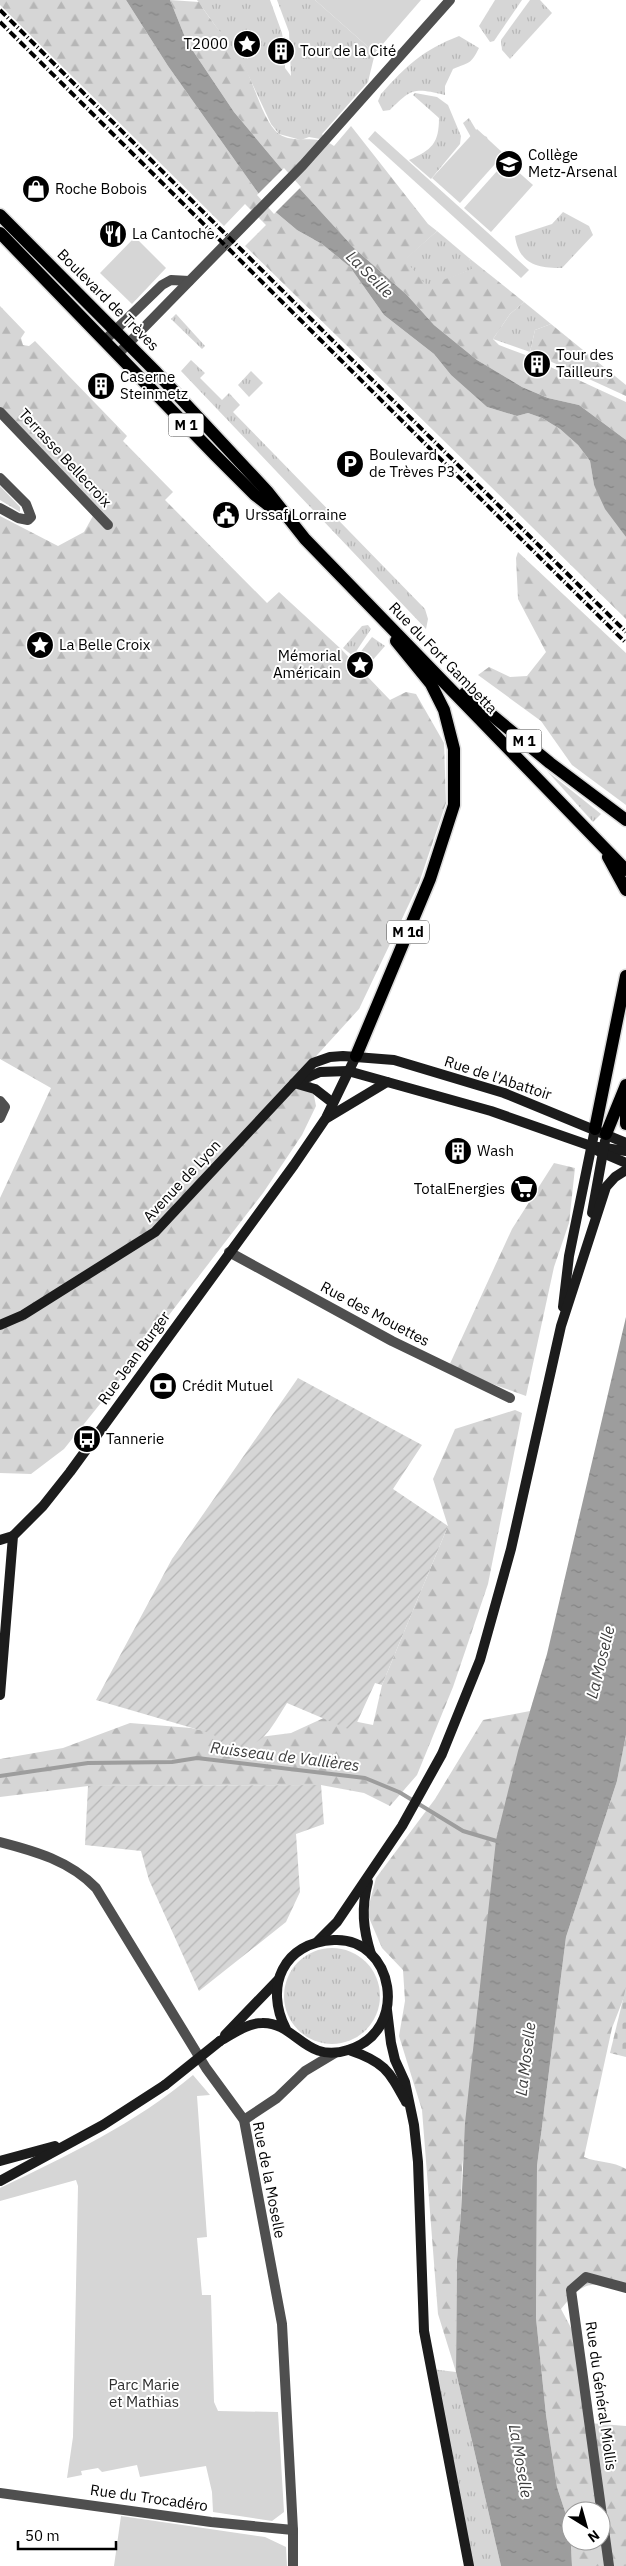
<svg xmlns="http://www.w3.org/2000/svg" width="626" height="2566" viewBox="0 0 626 2566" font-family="'IBM Plex Sans',sans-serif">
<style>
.grass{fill:url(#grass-tufts)}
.forest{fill:url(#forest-firs);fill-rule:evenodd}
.cemetery{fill:url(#cemetery-stones)}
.park{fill:#d6d6d6}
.garden{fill:url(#garden-furrows)}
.water{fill:url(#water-ripples)}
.pier{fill:#fff}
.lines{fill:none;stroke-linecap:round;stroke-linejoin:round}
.stream{stroke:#9d9d9d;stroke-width:4}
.primary-casing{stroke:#dbdbdb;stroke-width:15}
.street{stroke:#4f4f4f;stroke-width:10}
.secondary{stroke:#1c1c1c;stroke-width:10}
.primary{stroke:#000;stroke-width:12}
.rail{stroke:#000;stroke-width:4;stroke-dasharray:8 2.5 1 2.5;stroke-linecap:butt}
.secondary-bridge{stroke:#1c1c1c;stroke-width:10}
.labels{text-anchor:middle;stroke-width:4;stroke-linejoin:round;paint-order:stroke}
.shield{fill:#fff;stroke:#4c4c4c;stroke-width:1}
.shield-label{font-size:14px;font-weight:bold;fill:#000}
.poi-label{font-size:15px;fill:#000;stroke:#fff;text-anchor:start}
.street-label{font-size:15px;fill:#000;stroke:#fff}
.park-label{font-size:15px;fill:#2d2d2d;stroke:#fff}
.water-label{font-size:16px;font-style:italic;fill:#3e3e3e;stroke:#fff}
</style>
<defs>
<pattern id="grass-tufts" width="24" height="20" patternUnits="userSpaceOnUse" patternTransform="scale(1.25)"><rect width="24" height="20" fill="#d6d6d6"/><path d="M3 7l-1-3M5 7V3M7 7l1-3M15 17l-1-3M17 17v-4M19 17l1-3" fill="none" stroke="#b6b6b6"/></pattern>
<pattern id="forest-firs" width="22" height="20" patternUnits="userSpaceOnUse" patternTransform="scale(1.25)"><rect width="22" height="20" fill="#d6d6d6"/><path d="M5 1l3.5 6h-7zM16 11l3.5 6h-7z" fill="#b6b6b6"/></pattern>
<pattern id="cemetery-stones" width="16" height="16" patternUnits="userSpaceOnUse" patternTransform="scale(1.25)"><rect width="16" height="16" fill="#d6d6d6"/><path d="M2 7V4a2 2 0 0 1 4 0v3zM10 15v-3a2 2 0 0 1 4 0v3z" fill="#b6b6b6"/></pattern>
<pattern id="garden-furrows" width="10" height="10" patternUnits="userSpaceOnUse" patternTransform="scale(1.25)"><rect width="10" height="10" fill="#d6d6d6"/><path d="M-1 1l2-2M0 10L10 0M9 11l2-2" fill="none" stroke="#b6b6b6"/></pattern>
<pattern id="water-ripples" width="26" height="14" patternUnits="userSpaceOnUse" patternTransform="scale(1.25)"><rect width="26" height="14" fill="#9d9d9d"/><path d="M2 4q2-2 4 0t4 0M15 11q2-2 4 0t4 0" fill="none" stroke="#858585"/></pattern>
</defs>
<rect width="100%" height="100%" fill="#fff"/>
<g class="grass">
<polygon points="197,0 270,0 282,33 284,46 280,48 275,54 281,61 285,61 285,68 291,76 289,32 277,0 315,0 375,53 368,82 322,134 326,140 309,137 301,140 279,134 271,124 244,66"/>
<polygon points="495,0 522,0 494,41 490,42 479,26"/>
<polygon points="530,0 540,0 552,13 510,59 502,50 501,40"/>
<path d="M 459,36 L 479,48 C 471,64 470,62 453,69 L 445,86 L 445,95 C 414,88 412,88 390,110 L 383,111 L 378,101 L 381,94 C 406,66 423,50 459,36 Z"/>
<path d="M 415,93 L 437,97 L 448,105 L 461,136 L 460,144 L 431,179 L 409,160 C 432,150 439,143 439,118 L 413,95 Z"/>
<polygon points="469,118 478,133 487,137 488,141 472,139 463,123"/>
<path d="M 563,212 L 589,226 L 593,235 L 562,268 C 537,268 519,264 515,236 L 552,224 Z"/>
<polygon points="437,231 469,258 473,269 427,287 404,260"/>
<polygon points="524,302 551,324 535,330 530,352 493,339 510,314"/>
<polygon points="176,314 205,346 202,349 171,319"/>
<polygon points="191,360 205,373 200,378 222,400 229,393 240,405 233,412 425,609 428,619 426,629 181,371"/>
<polygon points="251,371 263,383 249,397 238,385"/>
<polygon points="0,486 20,507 20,512 0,500"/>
<polygon points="368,625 371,629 353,656 343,648 362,626"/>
<polygon points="372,637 385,646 371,662 359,654"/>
<polygon points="547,771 601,814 593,822"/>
<circle cx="332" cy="1996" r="48"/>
<polygon points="431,2369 456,2372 501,2566 469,2566"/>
</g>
<g class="forest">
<polygon points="0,0 126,0 168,66 266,204 297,230 322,244 350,267 384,315 434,354 451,375 487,407 517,416 528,413 542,418 560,429 578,445 590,461 594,485 626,537 626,619 245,246 266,225 245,204 224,226 0,5"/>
<path d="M 170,0 L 199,2 C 212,24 231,43 244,65 C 254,83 263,122 279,134 C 296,145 316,133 334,146 L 351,126 L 428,224 L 437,231 L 405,260 L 427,286 L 472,269 L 469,258 L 524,302 L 510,314 L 493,339 L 499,345 L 531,357 L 530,366 L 534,370 L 540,371 L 546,365 L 626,402 L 626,440 L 579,405 L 548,398 L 522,387 L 477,360 L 434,325 L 407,295 L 354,248 L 280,167 L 234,112 L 187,42 Z"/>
<polygon points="0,306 25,332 21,338 23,345 29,346 35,341 127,436 123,441 173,492 165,500 267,603 279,592 341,649 390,700 406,692 416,694 444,743 446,803 419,883 359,1009 308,1065 316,1106 302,1135 263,1193 112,1389 64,1449 31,1474 0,1473 0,1198 51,1088 0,1059 0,516 58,546 84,532 93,516 0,418"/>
<polygon points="551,324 626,385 626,396 530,352 535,330"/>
<polygon points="518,552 626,653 626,805 572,765 541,721 478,675 489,667 510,677 527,676 546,652 518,599 516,558"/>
<polygon points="554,1163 575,1168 569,1223 554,1267 526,1396 448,1368 512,1229"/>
<polygon points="515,1410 522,1413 488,1584 453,1687 417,1775 390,1806 364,1793 321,1785 88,1786 0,1797 0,1759 63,1748 130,1723 191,1728 243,1739 291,1733 328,1716 373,1725 382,1685 448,1526 433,1479 455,1429"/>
<polygon points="530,1711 506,1803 462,2168 461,2213 457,2260 456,2372 438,2314 422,2110 399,2036 405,2001 403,1970 382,1948 367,1913 376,1878 435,1799 483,1720"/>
<path d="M 626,1735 L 626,1992 L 612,2028 L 584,2157 C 598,2163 613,2161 626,2169 L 626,2291 C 590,2282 585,2279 561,2309 L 578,2341 L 589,2423 L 626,2426 L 626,2566 L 572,2566 L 570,2527 L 557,2487 L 546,2415 L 536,2318 L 537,2166 L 566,1937 L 617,1781 ZM 571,2511 L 601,2511 L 601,2541 L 571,2541 Z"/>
</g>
<polygon class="cemetery" points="626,1987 626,2057 610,2053"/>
<g class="park">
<polygon points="315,0 421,0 375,53"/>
<polygon points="477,129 504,154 460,203 432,178"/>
<polygon points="375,131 529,270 521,278 368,139"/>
<polygon points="506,161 533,185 491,232 464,208"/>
<polygon points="135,237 166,268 132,304 100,273"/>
<path d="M 193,2075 L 210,2095 L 197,2096 L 207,2237 L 197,2238 L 202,2295 L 211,2295 L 214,2402 L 218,2411 L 278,2412 L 284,2512 L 272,2521 L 213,2512 L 212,2492 L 206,2466 L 140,2477 L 137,2465 L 102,2472 L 98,2468 L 81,2471 L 82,2475 L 67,2478 L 73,2437 L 78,2186 L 76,2180 L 0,2201 L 0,2188 C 67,2156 136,2123 193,2075 Z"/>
<polygon points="121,2516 265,2537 286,2547 287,2566 114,2566"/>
</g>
<g class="garden">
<path d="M 298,1378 L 422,1445 L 393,1489 L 448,1526 L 382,1685 L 375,1683 L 353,1731 L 287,1703 C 273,1724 264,1748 236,1747 C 226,1747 220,1742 213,1734 L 96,1700 L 172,1559 Z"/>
<polygon points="321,1785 324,1824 296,1834 300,1892 286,1922 199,1991 149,1880 141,1851 85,1845 88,1786"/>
</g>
<g class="water">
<polygon points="126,0 170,0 187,42 234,112 280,167 354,248 407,295 434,325 477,360 522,387 548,398 579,405 626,440 626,537 605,509 594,485 590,461 578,445 560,429 542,418 528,413 517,416 487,407 451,375 434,354 384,315 350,267 322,244 297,230 266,204 168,66"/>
<polygon points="626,1317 626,1735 617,1781 566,1937 537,2166 536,2318 546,2415 557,2487 570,2527 572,2566 501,2566 456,2372 457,2260 461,2213 465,2123 496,1840 518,1751 547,1654"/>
</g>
<polygon class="pier" points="284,168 301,187 274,214 257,195"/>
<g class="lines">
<polyline class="stream" points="0,1776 88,1763 172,1762 197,1758 365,1778 399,1792 463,1831 500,1842"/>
<g class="primary-casing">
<g id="primary">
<polyline points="0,215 156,372 267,491 305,539 626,870"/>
<polyline points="0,233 215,455 255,495 277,512"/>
<polyline points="465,693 550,763 626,820"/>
<polyline points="608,857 626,890"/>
<polyline points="356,1056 430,879 454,805 454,749 444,710 431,684 396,641"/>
<polyline points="626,1106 626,1124"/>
<polyline points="595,1129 626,976"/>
<polyline points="606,1134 626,1085"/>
</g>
</g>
<g class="street">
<polyline points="105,340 162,285 171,280 189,281"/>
<polyline points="118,354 303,165 450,0"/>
<polyline points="0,412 108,525"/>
<polyline points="0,478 26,504 31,517 28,520 18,518 0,508"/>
<polyline points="0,1101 5,1107 0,1118"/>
<polyline points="229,1252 392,1341 510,1398"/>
<path d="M 0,1842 C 35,1851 70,1861 96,1888 L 206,2068 L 244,2120 L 282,2324 L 293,2530 L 293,2566"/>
<polyline points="244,2120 277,2098 305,2071 335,2053"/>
<polyline points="0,2493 211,2522 293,2530"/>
<polyline points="609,2566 571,2290 586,2277 626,2288"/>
</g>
<g class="secondary">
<polyline points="299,1081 320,1072 348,1071 491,1111 591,1146 626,1151"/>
<polyline points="294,1083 315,1089 333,1103"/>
<polyline points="327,1118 387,1082"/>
<polyline points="598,1151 626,1163"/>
<polyline points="592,1213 605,1141"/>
<polyline points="563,1307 569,1256 595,1129"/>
<polyline points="0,1325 23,1315 155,1232 313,1063 330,1057 343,1056 394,1060 504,1093 626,1143"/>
<polyline points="0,1540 13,1536"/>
<polyline points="0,1695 13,1536 43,1506 70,1472 294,1165 326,1118 356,1056"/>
<path d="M 368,1882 C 361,1908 363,1929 371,1954"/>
<polyline points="318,1941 337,1922 402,1826 442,1754 480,1660 511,1549 561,1326 606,1187 615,1177 626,1170"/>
<polyline points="387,2010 391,2043 395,2060 405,2082 414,2125 418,2162 424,2331 469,2566"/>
<polyline points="225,2035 278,1980"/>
<path d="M 220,2041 C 233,2034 247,2023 262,2023 C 296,2022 305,2064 348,2050 C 411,2031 394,1937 334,1940 C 283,1942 264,1987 286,2029"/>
<path d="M 349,2050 C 385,2062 389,2071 406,2102"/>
<polyline points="0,2161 55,2146"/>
<polyline points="0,2181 103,2125 165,2085"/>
</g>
<use href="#primary" class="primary"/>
<g class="rail">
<polyline points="0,10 626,632"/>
<polyline points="0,22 626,643"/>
</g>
<polyline class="secondary-bridge" points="165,2085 220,2041"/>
</g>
<defs>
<g id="sight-disc" transform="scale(1.4375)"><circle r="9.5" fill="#000" stroke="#fff"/><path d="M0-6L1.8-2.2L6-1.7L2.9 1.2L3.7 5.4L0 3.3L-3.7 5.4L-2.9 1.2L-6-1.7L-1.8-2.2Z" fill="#fff"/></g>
<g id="building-disc" transform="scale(1.4375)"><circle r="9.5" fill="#000" stroke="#fff"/><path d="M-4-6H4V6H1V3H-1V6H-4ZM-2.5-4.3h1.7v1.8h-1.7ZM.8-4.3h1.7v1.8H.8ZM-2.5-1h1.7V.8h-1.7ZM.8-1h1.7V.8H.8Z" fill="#fff"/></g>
<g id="school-disc" transform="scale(1.4375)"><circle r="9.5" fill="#000" stroke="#fff"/><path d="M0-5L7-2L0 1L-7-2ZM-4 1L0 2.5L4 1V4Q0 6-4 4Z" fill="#fff"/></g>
<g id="shop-disc" transform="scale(1.4375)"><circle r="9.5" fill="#000" stroke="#fff"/><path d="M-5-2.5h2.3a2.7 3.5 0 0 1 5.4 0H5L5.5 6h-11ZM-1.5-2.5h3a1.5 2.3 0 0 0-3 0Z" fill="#fff"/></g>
<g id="restaurant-disc" transform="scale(1.4375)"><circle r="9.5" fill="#000" stroke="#fff"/><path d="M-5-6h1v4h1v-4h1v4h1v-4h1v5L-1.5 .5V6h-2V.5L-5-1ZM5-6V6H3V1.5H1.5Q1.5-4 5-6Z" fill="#fff"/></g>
<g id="parking-disc" transform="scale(1.4375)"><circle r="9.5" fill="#000" stroke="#fff"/><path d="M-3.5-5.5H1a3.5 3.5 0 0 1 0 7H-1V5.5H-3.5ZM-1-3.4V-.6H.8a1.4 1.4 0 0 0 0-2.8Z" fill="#fff"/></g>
<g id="civic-disc" transform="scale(1.4375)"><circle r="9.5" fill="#000" stroke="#fff"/><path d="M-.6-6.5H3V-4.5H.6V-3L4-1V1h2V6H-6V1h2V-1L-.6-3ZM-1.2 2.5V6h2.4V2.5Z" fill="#fff"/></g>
<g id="supermarket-disc" transform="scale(1.4375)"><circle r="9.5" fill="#000" stroke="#fff"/><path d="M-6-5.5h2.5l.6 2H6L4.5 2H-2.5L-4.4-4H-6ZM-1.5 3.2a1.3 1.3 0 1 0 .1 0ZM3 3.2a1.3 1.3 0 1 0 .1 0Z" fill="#fff"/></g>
<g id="bank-disc" transform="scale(1.4375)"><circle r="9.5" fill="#000" stroke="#fff"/><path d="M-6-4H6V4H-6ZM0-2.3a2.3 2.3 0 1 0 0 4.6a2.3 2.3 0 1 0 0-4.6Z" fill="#fff"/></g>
<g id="bus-disc" transform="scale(1.4375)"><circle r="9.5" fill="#000" stroke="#fff"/><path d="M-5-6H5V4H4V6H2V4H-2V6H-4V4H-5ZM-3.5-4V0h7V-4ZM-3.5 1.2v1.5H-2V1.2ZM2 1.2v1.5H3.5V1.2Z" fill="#fff"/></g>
</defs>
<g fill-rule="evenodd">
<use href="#sight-disc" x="247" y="44"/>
<use href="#building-disc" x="281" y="51"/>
<use href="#school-disc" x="509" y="164"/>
<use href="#shop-disc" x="36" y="189"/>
<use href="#restaurant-disc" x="113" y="234"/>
<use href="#building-disc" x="537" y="364"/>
<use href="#building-disc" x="101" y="386"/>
<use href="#parking-disc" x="350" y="464"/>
<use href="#civic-disc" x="226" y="515"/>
<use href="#sight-disc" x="40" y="645"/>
<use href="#sight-disc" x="360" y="665"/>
<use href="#building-disc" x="458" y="1151"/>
<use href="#supermarket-disc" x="524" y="1189"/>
<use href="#bank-disc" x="163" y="1386"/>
<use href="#bus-disc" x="87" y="1439"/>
</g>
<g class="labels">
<g class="shield">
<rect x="168.5" y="413.5" width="35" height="23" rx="4"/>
<rect x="506.5" y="729.5" width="35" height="23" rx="4"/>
<rect x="387" y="920.5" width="42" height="23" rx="4"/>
</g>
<g class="shield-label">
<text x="186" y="430">M 1</text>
<text x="524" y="746">M 1</text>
<text x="408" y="937">M 1d</text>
</g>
<g class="poi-label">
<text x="228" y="49" text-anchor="end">T2000</text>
<text x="300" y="56">Tour de la Cité</text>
<text x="528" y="160">Collège<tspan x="528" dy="17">Metz-Arsenal</tspan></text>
<text x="55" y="194">Roche Bobois</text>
<text x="132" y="239">La Cantoche</text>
<text x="556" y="360">Tour des<tspan x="556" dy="17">Tailleurs</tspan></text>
<text x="120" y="382">Caserne<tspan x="120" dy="17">Steinmetz</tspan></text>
<text x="369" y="460">Boulevard<tspan x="369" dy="17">de Trèves P3</tspan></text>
<text x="245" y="520">Urssaf Lorraine</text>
<text x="59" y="650">La Belle Croix</text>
<text x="341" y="661" text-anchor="end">Mémorial<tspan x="341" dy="17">Américain</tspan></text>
<text x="477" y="1156">Wash</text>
<text x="505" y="1194" text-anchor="end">TotalEnergies</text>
<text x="182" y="1391">Crédit Mutuel</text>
<text x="106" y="1444">Tannerie</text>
</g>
<g class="street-label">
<text transform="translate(108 300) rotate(45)" y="5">Boulevard de Trèves</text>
<text transform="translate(65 458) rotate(47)" y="5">Terrasse Bellecroix</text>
<text transform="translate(443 658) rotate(46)" y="5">Rue du Fort Gambetta</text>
<text transform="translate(498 1078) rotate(18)" y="5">Rue de l'Abattoir</text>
<text transform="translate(182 1181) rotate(-47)" y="5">Avenue de Lyon</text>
<text transform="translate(375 1314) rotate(28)" y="5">Rue des Mouettes</text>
<text transform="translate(134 1358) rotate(-54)" y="5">Rue Jean Burger</text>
<text transform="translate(269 2180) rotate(79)" y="5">Rue de la Moselle</text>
<text transform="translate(601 2396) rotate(82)" y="5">Rue du Général Miollis</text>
<text transform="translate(149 2498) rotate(8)" y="5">Rue du Trocadéro</text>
</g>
<g class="park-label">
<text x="144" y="2390">Parc Marie<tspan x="144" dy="17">et Mathias</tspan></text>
</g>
<g class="water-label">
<text transform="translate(370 274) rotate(45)" y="6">La Seille</text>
<text transform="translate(600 1662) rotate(-76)" y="6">La Moselle</text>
<text transform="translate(285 1756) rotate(7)" y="6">Ruisseau de Vallières</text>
<text transform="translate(525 2059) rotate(-83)" y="6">La Moselle</text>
<text transform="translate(521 2461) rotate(80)" y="6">La Moselle</text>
</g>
</g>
<g transform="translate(586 2526) rotate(143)"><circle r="24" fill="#ffffff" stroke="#999999"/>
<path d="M0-4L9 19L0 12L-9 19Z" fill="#000000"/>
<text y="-8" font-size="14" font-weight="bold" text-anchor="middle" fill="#000000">N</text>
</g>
<path d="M18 2541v8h98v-8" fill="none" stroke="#000000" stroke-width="2.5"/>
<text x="25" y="2541" font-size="15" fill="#000000" stroke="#ffffff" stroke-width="4" paint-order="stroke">50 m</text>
</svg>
